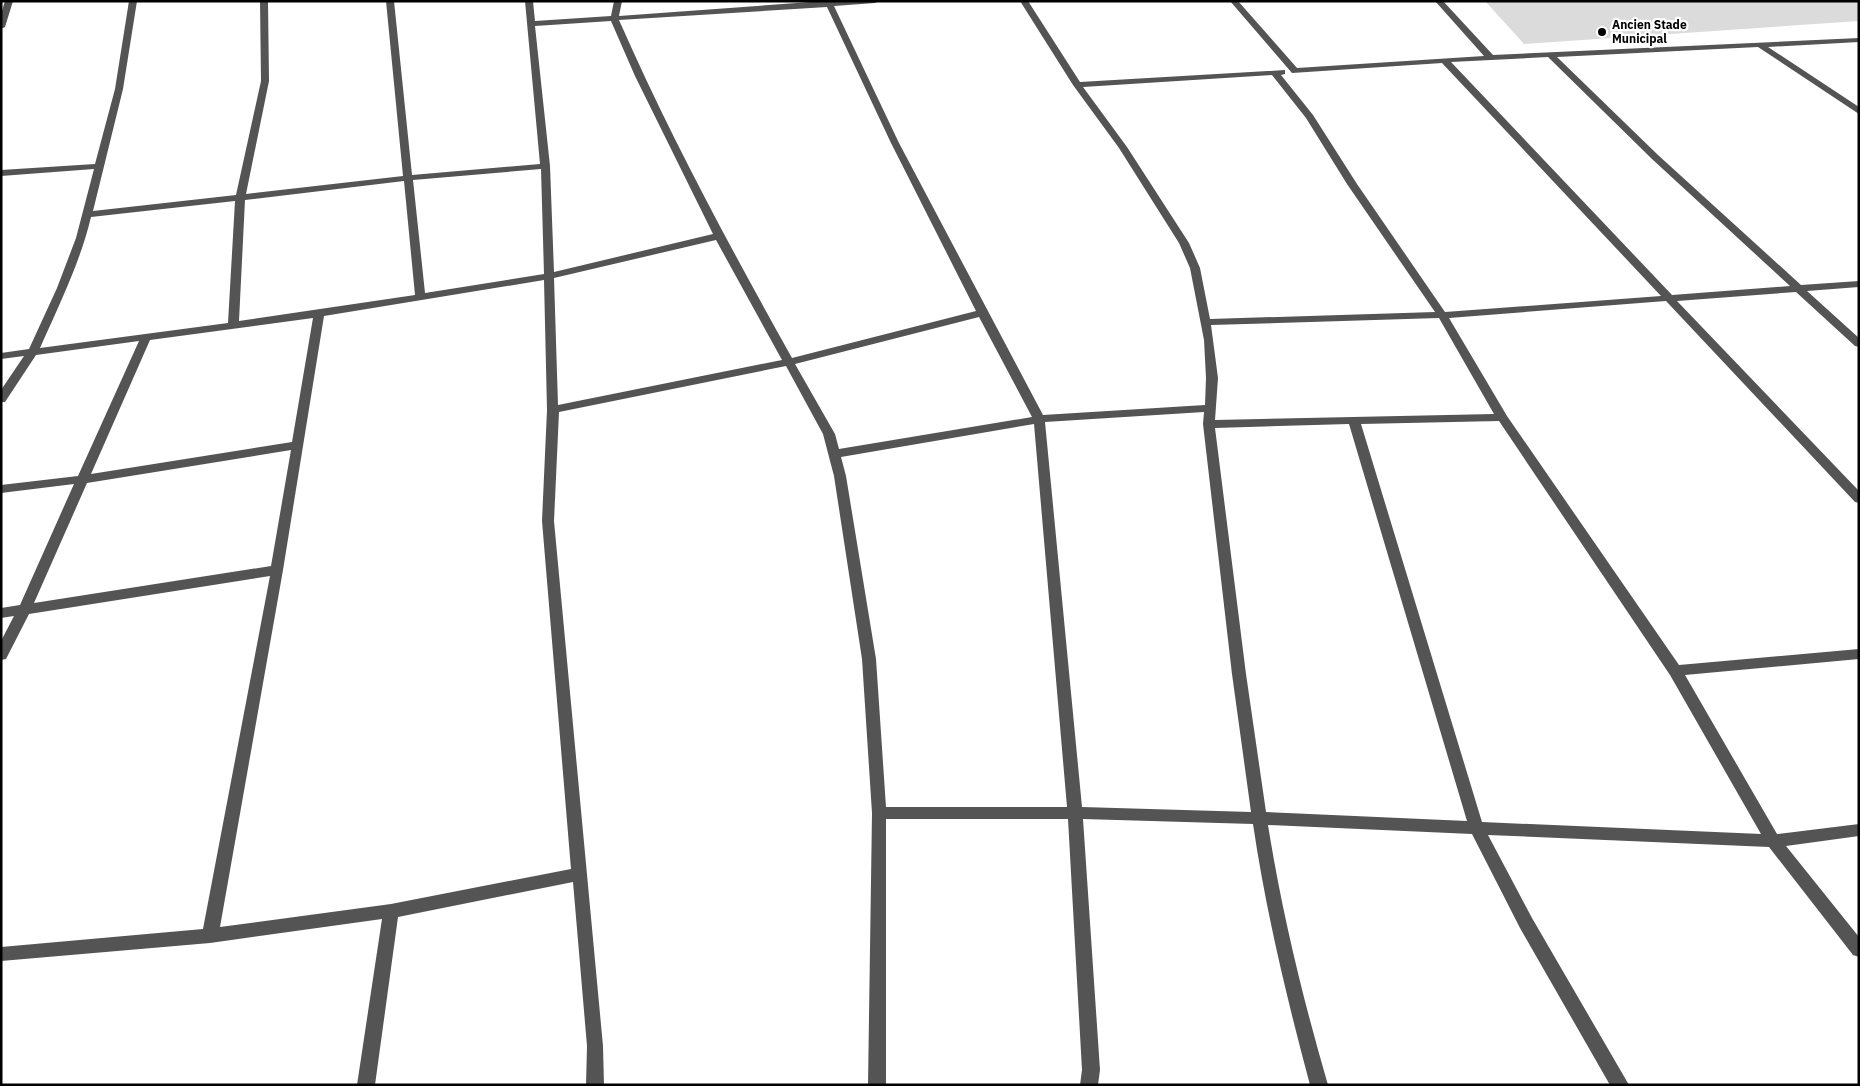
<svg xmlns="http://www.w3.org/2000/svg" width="1860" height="1086" viewBox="0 0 1860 1086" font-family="'IBM Plex Sans',sans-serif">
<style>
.green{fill:#dbdbdb}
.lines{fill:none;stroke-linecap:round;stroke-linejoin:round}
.minor{fill:#545454;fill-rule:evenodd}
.poi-dot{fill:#000;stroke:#fff;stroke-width:2}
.labels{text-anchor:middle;stroke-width:4.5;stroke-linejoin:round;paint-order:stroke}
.far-poi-label{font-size:12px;font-weight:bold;fill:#000;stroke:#fff;text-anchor:start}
</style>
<rect width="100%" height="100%" fill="#fff"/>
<polygon class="green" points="1485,1 1859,1 1859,21 1524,44"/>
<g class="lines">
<g class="minor">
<polygon points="5,1 13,1 5,27 1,29 1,14"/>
<path d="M 129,1 L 137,1 L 123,89 L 93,211 L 236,195 L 261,81 L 260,1 L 268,1 L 269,81 L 246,194 L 403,176 L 386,1 L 394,1 L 412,175 L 540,164 L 525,1 L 533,1 L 535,21 L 611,16 L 614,1 L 622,1 L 619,16 L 824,1 L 879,1 L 875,3 L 834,6 L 899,143 L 1043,415 L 1205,405 L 1206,378 L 1204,340 L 1190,268 L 1179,243 L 1119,148 L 1073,85 L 1020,1 L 1028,1 L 1080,82 L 1285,70 L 1285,74 L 1281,75 L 1313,115 L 1357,184 L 1445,312 L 1661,296 L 1442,63 L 1292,73 L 1230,1 L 1238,1 L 1297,68 L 1484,56 L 1435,1 L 1443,1 L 1493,55 L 1859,38 L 1859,42 L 1768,47 L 1859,107 L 1859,114 L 1758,47 L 1557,57 L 1658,155 L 1801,285 L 1859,281 L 1859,287 L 1807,291 L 1859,338 L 1859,347 L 1855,346 L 1796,292 L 1677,301 L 1859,491 L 1859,503 L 1855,502 L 1666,301 L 1449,318 L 1507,416 L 1679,665 L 1859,649 L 1859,659 L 1685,675 L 1777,834 L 1859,824 L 1859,836 L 1786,846 L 1859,937 L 1859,957 L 1853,955 L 1769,847 L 1488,835 L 1532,918 L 1629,1085 L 1610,1085 L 1520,928 L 1472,834 L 1268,825 C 1282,913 1303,999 1328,1085 L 1310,1085 C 1287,999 1266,912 1253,824 L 1083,819 L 1100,1070 L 1098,1085 L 1080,1085 L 1082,1070 L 1068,819 L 886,819 L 886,1085 L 868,1085 L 872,813 L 862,659 L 834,476 L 823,434 L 786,366 L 559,412 L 554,521 L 603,1046 L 604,1085 L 586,1085 L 587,1046 L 573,882 L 398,917 L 375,1085 L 357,1085 L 382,919 L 210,943 L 1,961 L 1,947 L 203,929 L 270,576 L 29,614 L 6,659 L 1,660 L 1,641 L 14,616 L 1,618 L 1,608 L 20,605 L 74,484 L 1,493 L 1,485 L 78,476 L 139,341 L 36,355 L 5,402 L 1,402 L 1,390 L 24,356 L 1,359 L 1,353 L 29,349 L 57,288 L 76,238 L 94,169 L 1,176 L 1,170 L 95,164 L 115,89 ZM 827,7 L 891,143 L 976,311 L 792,358 C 730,247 670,136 619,20 ZM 611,21 L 635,76 L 713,234 L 554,272 L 550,166 L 535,26 ZM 1548,57 L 1652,159 L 1790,286 L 1672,295 L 1451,62 ZM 1272,75 L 1306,118 L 1347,184 L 1435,312 L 1210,319 L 1200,268 L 1189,243 L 1127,147 L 1083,87 ZM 541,169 L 544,274 L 425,293 L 413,180 ZM 404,181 L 415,295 L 239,321 L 245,200 ZM 235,201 L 228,323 L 40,348 C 59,305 80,263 91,217 ZM 716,240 L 782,360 L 558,405 L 554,278 ZM 544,280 L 547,410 L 542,521 L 571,869 L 391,904 L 220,927 L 283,570 L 324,316 ZM 979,317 L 1032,417 L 839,449 L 835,434 L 795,364 ZM 313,318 L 292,442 L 91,474 L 150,340 ZM 1439,318 L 1494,414 L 1215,420 L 1218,378 L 1211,325 ZM 1204,412 L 1203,424 L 1232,674 L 1251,812 L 1082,807 L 1045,422 ZM 1499,421 L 1670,675 L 1761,834 L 1482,822 L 1361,424 ZM 1034,424 L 1067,807 L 886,807 L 876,659 L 846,476 L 841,457 ZM 1349,424 L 1467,821 L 1266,812 L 1246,674 L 1215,428 ZM 291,450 L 271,566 L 34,603 L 87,483 Z"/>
</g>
</g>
<circle class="poi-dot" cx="1602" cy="32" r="5"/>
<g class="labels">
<g class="far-poi-label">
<text x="1612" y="29">Ancien Stade<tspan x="1612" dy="14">Municipal</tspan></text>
</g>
</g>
<rect width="1860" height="1086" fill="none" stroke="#000000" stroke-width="5"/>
</svg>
